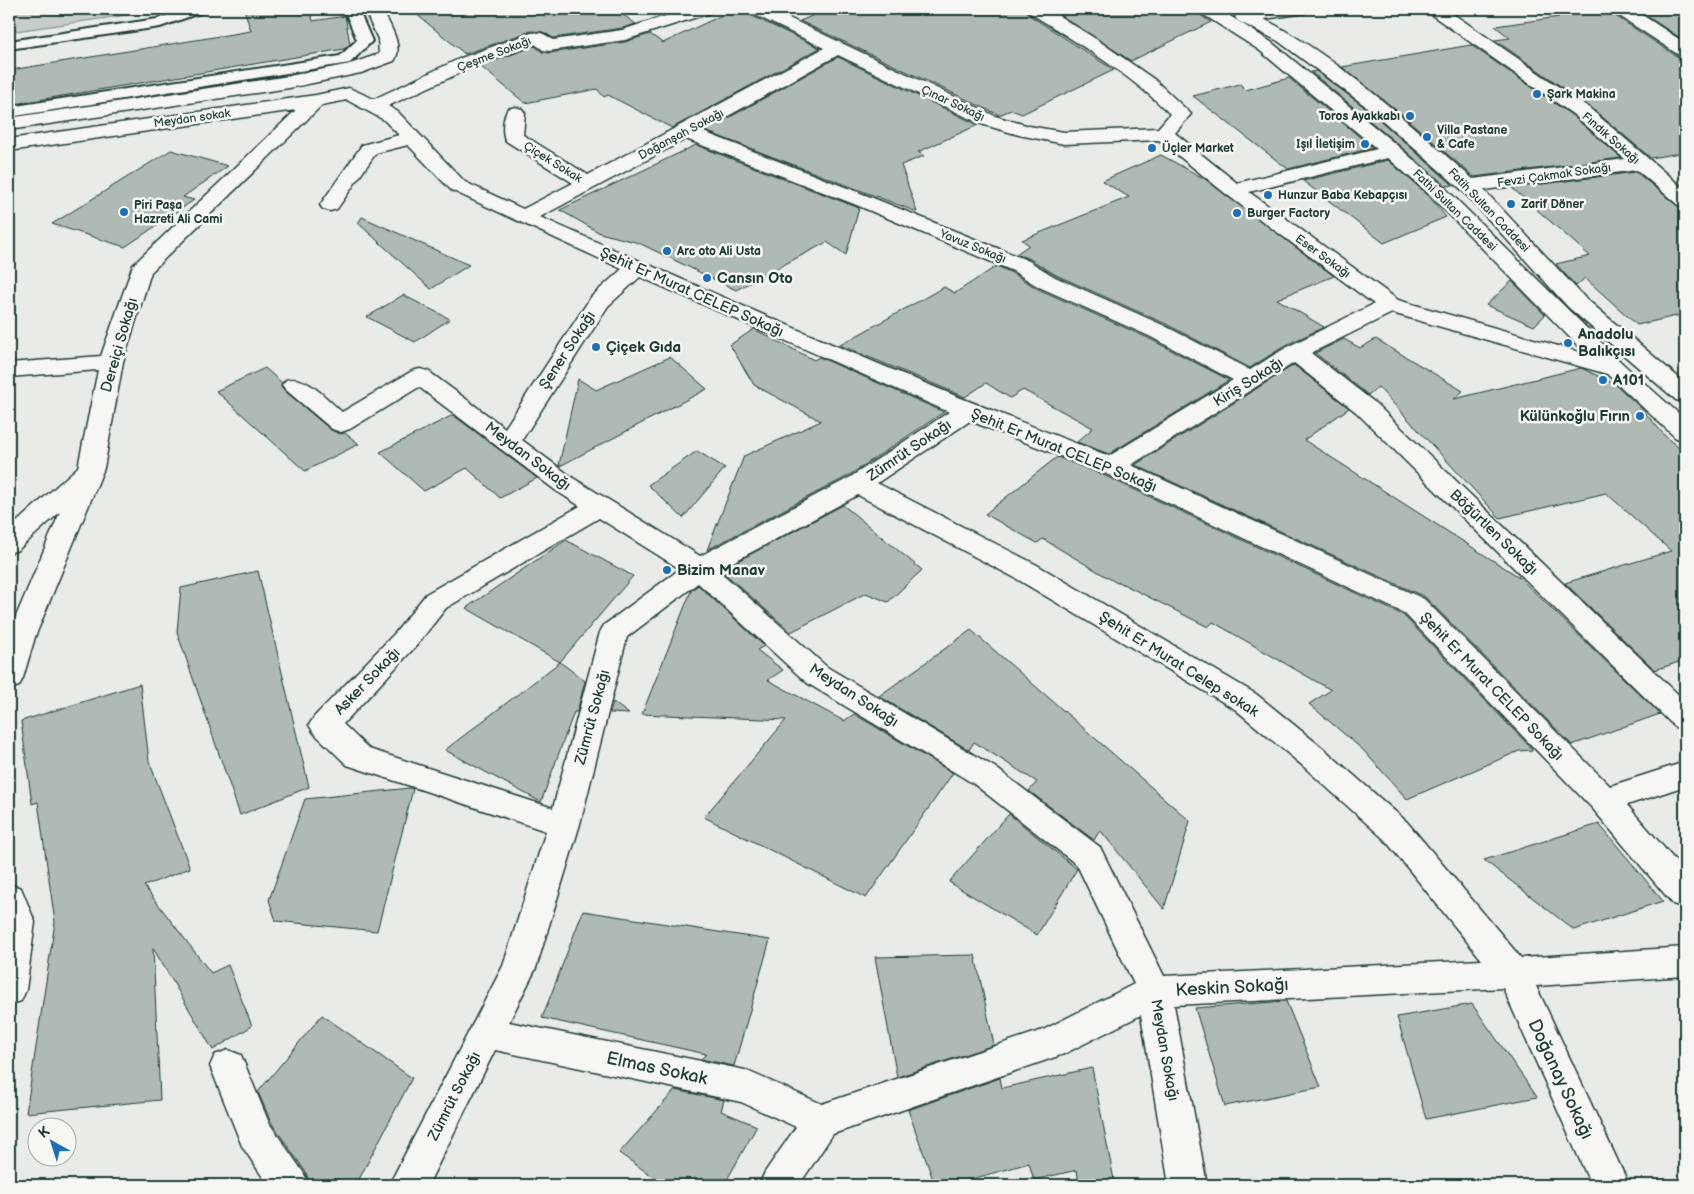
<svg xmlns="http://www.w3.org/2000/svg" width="1694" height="1194" viewBox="0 0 1694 1194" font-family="'Balsamiq Sans',sans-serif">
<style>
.green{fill:#c7cec9;stroke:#73867e}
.building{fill:#b0bab5;stroke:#1f3d34}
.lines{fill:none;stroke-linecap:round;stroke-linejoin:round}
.service-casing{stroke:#1f3d34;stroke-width:4}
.minor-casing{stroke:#1f3d34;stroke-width:3}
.service{fill:#f6f6f2;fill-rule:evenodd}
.minor{fill:#f6f6f2;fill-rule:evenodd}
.poi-dot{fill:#1f6fb2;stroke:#f6f6f2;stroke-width:2}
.labels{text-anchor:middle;stroke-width:5;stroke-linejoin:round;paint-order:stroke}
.far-street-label{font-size:12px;fill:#1f3d34;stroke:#f6f6f2}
.far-poi-label{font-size:12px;font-weight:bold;fill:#1f3d34;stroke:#f6f6f2;text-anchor:start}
.poi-label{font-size:15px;font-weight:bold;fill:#1f3d34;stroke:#f6f6f2;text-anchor:start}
.street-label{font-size:15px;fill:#1f3d34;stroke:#f6f6f2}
.near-street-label{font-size:18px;fill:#1f3d34;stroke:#f6f6f2}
</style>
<rect width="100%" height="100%" fill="#e9ebe7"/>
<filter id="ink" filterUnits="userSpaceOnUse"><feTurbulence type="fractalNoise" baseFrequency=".02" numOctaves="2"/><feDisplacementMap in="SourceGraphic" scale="10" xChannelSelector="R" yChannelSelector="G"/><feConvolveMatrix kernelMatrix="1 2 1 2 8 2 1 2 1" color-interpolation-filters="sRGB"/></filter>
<g filter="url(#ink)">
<polygon class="green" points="9,9 169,9 9,32"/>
<g class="building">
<polygon points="244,9 310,9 313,21 345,16 350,44 344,49 14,104 11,70 251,31"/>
<polygon points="410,9 615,9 636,24 622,28 553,38 543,32 531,31 465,54"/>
<polygon points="735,9 746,9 750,15 820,48 672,128 608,95 604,97 597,89 525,103 480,66 535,46 542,52 549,53 625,42 650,34 663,43"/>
<polygon points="828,9 1025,9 1029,15 1114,70 1022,114 1011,110 999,115 800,21"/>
<polygon points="1051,9 1196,9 1200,15 1211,22 1131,61"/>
<polygon points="1549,9 1610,9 1614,15 1678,57 1685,58 1685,152 1651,158 1589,106 1495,40 1510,38 1495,26 1559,17"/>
<polygon points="1636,9 1685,9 1685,41"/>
<polygon points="1471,45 1573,116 1621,158 1474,177 1400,113 1342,67"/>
<polygon points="838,57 978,125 918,152 924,156 901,165 917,212 705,131"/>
<polygon points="1316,71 1366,108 1453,185 1446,186 1400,146 1311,72"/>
<polygon points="1289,78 1373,148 1288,169 1193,96 1240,84 1246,90"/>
<polygon points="696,145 859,208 846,255 827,242 736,290 639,243 600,233 560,210"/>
<polygon points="171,150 228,166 183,197 194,200 125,247 52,224"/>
<polygon points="1161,155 1205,179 1334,276 1277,299 1324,327 1286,345 1250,368 1166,324 1056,275 1030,259 1016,254 1029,245 1022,240 1129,197 1102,181"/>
<polygon points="1388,160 1429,196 1446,217 1384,243 1303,181"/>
<polygon points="1636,172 1685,212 1685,314 1637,325 1585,278 1576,286 1556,264 1590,256 1512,188"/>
<polygon points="362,217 469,265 431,289 358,223"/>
<polygon points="997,266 1012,273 1038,289 1148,338 1229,380 1109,454 1077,442 1093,428 1023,390 1010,398 986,383 965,397 840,345 944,287 955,293"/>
<polygon points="1512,281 1545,315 1534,326 1486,305"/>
<polygon points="403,295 450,319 415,342 367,317"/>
<polygon points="754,329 814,360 819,357 944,412 848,476 707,550 744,456 821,421 754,385 730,345"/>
<polygon points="1344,339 1360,348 1376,339 1463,391 1454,399 1581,368 1615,384 1639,406 1667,438 1685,453 1685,660 1655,670 1565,583 1671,551 1606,493 1500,518 1378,387 1368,395 1315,353"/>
<polygon points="670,357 707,389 560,466 559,465 578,379 596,390"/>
<polygon points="1294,365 1349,408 1304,440 1519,577 1660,714 1572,745 1425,597 1135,465"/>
<polygon points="265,368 282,383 281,386 285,391 331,430 340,434 345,433 359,444 305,471 216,391"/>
<polygon points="453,415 537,478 500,498 467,468 424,491 380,452"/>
<polygon points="697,451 725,468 683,518 648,485"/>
<polygon points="1057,457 1101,474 1403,615 1533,750 1519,751 1407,799 1363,750 1309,704 1331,690 1213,622 1208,627 1119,582 1117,583 1043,539 1037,543 985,514"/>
<polygon points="843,505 922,570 888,602 866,593 791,632 721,570"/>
<polygon points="566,540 633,576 560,662 466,608"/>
<polygon points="258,571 309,787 240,815 177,632 181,588"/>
<polygon points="698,585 764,646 757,650 783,670 768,680 844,721 854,714 953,773 866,898 704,817 786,720 642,714 691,591"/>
<polygon points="971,630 1190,821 1164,909 1100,830 1094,840 1029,791 1037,782 974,742 969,750 879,696"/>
<polygon points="560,662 585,681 577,712 574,712 541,802 445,750"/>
<polygon points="140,684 149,761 190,868 144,886 211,973 228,965 252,1026 213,1050 153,948 160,1100 26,1113 55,922 38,802 32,804 21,721"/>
<polygon points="613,702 629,714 610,713"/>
<polygon points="410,788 413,789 377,931 276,921 269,900 305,799"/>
<polygon points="1009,814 1077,869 1037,935 949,882"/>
<polygon points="1599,824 1663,901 1574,930 1484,860"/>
<polygon points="583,911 770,940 734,1066 701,1059 706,1054 542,1018"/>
<polygon points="975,955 994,1045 897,1077 875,957"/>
<polygon points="1286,1001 1321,1087 1225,1106 1195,1008"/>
<polygon points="1472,1004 1537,1097 1426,1119 1397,1017"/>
<polygon points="322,1015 412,1078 356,1185 311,1185 305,1171 271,1122 258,1092"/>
<polygon points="1092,1068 1115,1185 1079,1185 1077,1170 1034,1180 1029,1163 951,1185 935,1185 908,1110 1000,1078 1002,1088"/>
<polygon points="675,1090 724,1100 721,1111 757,1126 724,1185 665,1185 619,1153"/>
</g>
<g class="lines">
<g class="service-casing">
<g id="service">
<polygon points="185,9 204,9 202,12 160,27 9,49 9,41 157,19"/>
<polygon points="344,9 358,9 372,41 350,63 9,117 9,107 340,56 357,40"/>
</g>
</g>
<g class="minor-casing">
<g id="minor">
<path d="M 364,9 L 382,9 C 388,23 405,46 394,61 L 361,73 L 289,88 L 9,130 L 9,118 L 289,76 L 350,64 L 379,54 L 378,39 Z"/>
<path d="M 687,9 L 713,9 L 710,13 L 625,40 L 549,51 L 543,50 L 535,44 L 475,66 L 388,106 L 398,112 L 465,182 L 523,209 L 573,183 L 506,141 C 501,134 503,116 508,109 L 515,107 L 522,109 L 525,113 L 523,135 L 588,175 L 824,48 L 751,13 L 748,9 L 770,9 L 995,116 L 1029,126 L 1064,132 L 1158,128 L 1170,114 C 1129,73 1079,44 1030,13 L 1027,9 L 1048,9 L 1099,41 L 1155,80 L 1191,114 L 1175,133 L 1237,183 L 1377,149 L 1259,50 L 1201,13 L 1198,9 L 1219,9 L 1271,42 L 1399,147 L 1444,187 L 1623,364 L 1685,419 L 1685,440 L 1676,438 L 1607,374 L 1392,313 L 1311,353 L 1374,402 L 1685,701 L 1685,730 L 1675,727 L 1356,412 L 1294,363 L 1131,465 L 1424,599 L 1610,786 L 1685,762 L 1685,786 L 1627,805 L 1685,872 L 1685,908 L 1673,904 L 1593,809 L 1404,613 L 1102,472 L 970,421 L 877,483 L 1037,565 L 1256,694 L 1325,750 L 1407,822 L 1521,958 L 1685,947 L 1685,976 L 1536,986 L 1629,1185 L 1591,1185 L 1503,988 L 1174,1005 L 1207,1185 L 1169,1185 L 1141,1015 L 1064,1054 L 833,1134 L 799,1185 L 759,1185 L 765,1172 L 796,1127 L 741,1102 L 495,1050 L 428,1185 L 389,1185 L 503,966 L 546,831 L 347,765 L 314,733 L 309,725 L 314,717 L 396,632 L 426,594 L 580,506 L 555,490 L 419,387 L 350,429 L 341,432 L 332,429 L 286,390 L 282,385 L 286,380 C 307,374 327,400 342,412 L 412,371 L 420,369 L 428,371 L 505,428 L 591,297 L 622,269 L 451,190 L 408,145 L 376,153 L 337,209 L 330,211 L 323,209 L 320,205 L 362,145 L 399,135 L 384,120 L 347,100 L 322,105 L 151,272 L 123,362 L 104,468 L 35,637 L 23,678 L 19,686 L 9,689 L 9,633 L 60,512 L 18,550 L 9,553 L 9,529 L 78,467 L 98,370 L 9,377 L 9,363 L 101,356 L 133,265 L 296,110 L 9,151 L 9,139 L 316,95 L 349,88 L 374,99 L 461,58 L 531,33 C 540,31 545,34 553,40 L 622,30 ZM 838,55 L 981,124 L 1019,135 L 1064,144 L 1159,140 L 1226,194 L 1374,304 L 1287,347 L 1250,370 L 1165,326 L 1055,277 L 1029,261 L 868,196 L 701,131 ZM 686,139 L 854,204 L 1013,271 L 1039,287 L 1149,336 L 1233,380 L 1109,456 C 916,383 728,300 540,217 ZM 1388,158 L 1430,195 L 1586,354 L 1398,300 L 1249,192 ZM 640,277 L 949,412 L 849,478 L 700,556 L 573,478 L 522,440 L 608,306 ZM 858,495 L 1017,579 L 1236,710 L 1303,766 L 1385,840 L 1482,960 L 1164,976 L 1100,847 L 996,768 L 827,667 L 718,570 ZM 599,518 L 680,569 L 604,625 L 600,632 L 553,808 L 369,749 L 343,724 L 416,646 L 446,608 ZM 698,583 L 807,683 L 974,784 L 1077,865 L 1134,984 L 1043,1030 L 822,1104 L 745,1070 L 509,1022 L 536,968 L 580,824 L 627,637 Z"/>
<path d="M 1264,9 L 1308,9 L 1305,13 L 1264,19 C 1341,59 1408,123 1473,179 L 1625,159 L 1574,115 L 1429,13 L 1426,9 L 1446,9 L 1588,107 L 1685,190 L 1685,207 L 1678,205 L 1637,170 L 1484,190 L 1584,297 L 1685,383 L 1685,402 L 1676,400 L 1568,307 L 1462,190 L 1367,107 L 1278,41 L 1238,21 L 1235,17 L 1238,13 Z"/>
<polygon points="1612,9 1633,9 1685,43 1685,56 1679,55 1615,13"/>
<polygon points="9,884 21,888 35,922 26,990 21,1001 9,1005"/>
<polygon points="228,1050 241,1055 269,1123 303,1172 309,1185 268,1185 242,1146 210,1066 215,1055"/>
</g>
</g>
<use href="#service" class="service"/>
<use href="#minor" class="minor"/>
</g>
</g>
<g class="poi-dot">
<circle cx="1537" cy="94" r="5"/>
<circle cx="1410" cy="116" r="5"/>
<circle cx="1427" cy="137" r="5"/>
<circle cx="1365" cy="144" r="5"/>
<circle cx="1152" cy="148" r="5"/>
<circle cx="1268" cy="195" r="5"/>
<circle cx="1511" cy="204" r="5"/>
<circle cx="124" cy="212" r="5"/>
<circle cx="1237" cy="213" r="5"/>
<circle cx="667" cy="251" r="5"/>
<circle cx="707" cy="278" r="5"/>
<circle cx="1568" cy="343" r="5"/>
<circle cx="596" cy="347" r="5"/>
<circle cx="1603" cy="380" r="5"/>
<circle cx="1640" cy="416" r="5"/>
<circle cx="667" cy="570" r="5"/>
</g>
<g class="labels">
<g class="far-street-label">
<text transform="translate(494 54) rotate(-21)" y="4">Çeşme Sokağı</text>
<text transform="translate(953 103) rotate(25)" y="4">Çınar Sokağı</text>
<text transform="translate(192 118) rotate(-8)" y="4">Meydan sokak</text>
<text transform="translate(681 134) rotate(-28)" y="4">Doğanşah Sokağı</text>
<text transform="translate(1611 138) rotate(41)" y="4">Fındık Sokağı</text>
<text transform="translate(553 162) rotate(32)" y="4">Çiçek Sokak</text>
<text transform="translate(1554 175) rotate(-8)" y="4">Fevzi Çakmak Sokağı</text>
<text transform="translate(1455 210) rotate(44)" y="4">Fathi Sultan Caddesi</text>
<text transform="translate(1489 210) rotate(46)" y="4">Fatih Sultan Caddesi</text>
<text transform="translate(973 246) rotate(22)" y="4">Yavuz Sokağı</text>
<text transform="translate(1323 256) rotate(36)" y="4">Eser Sokağı</text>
</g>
<g class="far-poi-label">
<text x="1547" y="98">Şark Makina</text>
<text x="1400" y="120" text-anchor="end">Toros Ayakkabı</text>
<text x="1437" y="134">Villa Pastane<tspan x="1437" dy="14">&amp; Cafe</tspan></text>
<text x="1355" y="148" text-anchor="end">Işıl İletişim</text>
<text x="1162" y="152">Üçler Market</text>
<text x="1278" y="199">Hunzur Baba Kebapçısı</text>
<text x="1521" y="208">Zarif Döner</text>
<text x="134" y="209">Piri Paşa<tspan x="134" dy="14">Hazreti Ali Cami</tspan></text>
<text x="1247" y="217">Burger Factory</text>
<text x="677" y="255">Arc oto Ali Usta</text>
</g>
<g class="poi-label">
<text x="717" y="283">Cansın Oto</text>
<text x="1578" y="339">Anadolu<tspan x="1578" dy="17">Balıkçısı</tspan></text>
<text x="606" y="352">Çiçek Gıda</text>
<text x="1613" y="385">A101</text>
<text x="1630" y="421" text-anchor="end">Külünkoğlu Fırın</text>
<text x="677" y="575">Bizim Manav</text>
</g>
<g class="street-label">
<text transform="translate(692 292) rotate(24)" y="5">Şehit Er Murat CELEP Sokağı</text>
<text transform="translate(119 345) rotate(-74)" y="5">Dereiçi Sokağı</text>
<text transform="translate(567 350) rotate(-57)" y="5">Şener Sokağı</text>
<text transform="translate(1248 382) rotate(-32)" y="5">Kiriş Sokağı</text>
<text transform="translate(909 450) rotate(-34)" y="5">Zümrüt Sokağı</text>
<text transform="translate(1064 450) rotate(22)" y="5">Şehit Er Murat CELEP Sokağı</text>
<text transform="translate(528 456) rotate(37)" y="5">Meydan Sokağı</text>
<text transform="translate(1494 532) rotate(44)" y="5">Böğürtlen Sokağı</text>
<text transform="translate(1179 664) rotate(32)" y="5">Şehit Er Murat Celep sokak</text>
<text transform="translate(367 681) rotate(-46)" y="5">Asker Sokağı</text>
<text transform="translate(1492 686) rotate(46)" y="5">Şehit Er Murat CELEP Sokağı</text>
<text transform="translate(854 695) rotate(33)" y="5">Meydan Sokağı</text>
<text transform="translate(592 717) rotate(-75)" y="5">Zümrüt Sokağı</text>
<text transform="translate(1165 1050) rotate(80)" y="5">Meydan Sokağı</text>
<text transform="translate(454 1096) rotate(-63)" y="5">Zümrüt Sokağı</text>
</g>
<g class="near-street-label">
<text transform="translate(1232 987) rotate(-3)" y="6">Keskin Sokağı</text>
<text transform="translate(657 1068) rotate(12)" y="6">Elmas Sokak</text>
<text transform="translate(1561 1079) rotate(65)" y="6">Doğanay Sokağı</text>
</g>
</g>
<rect width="1694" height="1194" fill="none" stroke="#f6f6f2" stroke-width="30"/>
<rect x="15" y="15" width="1664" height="1164" fill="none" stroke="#1f3d34" stroke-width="2" filter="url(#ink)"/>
<g transform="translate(52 1142) rotate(321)"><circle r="24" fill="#f6f6f2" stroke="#a0aca6"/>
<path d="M0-4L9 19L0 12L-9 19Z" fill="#1f6fb2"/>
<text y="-8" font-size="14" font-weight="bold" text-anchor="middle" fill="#1f3d34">K</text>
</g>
</svg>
